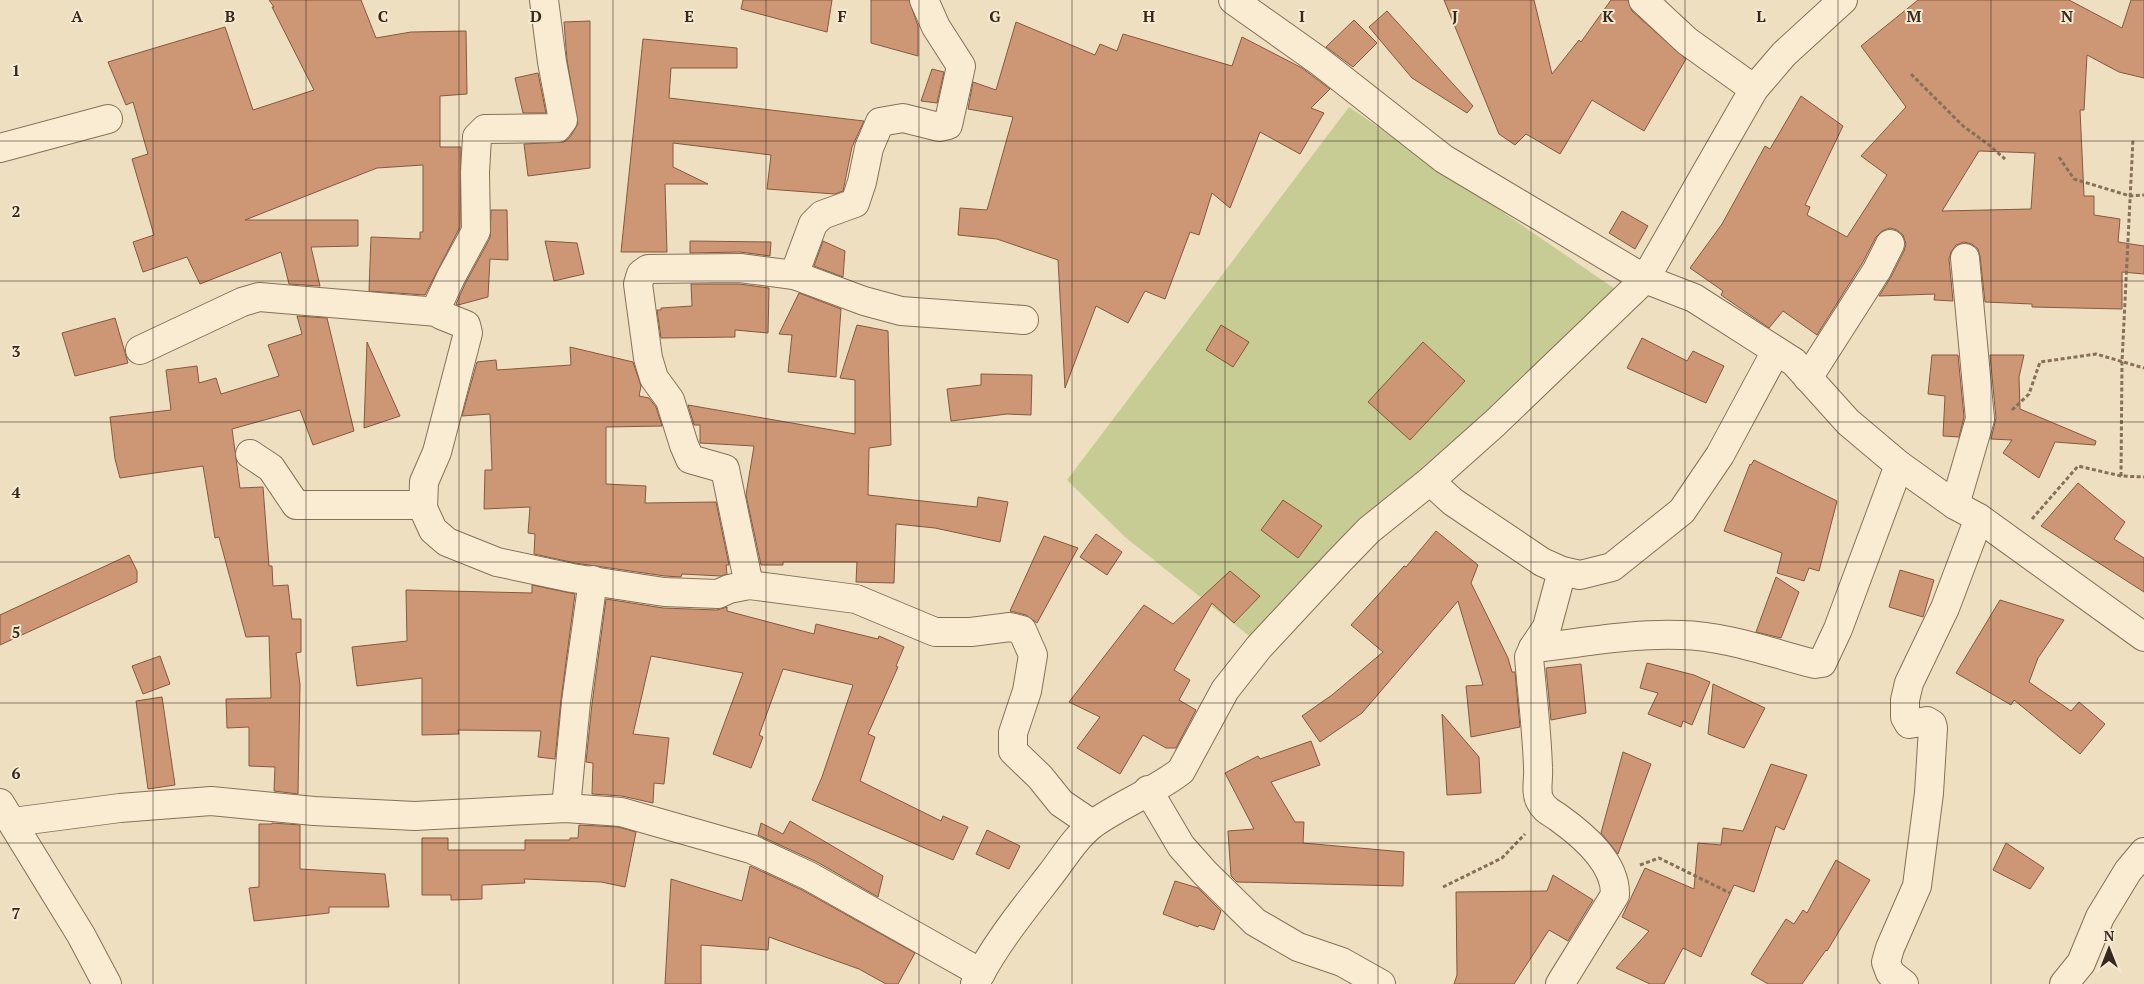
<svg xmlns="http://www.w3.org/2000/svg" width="2144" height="984" viewBox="0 0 2144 984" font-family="'PT Serif',serif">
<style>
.green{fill:#c7cc94}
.building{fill:#cd9776;stroke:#86583e;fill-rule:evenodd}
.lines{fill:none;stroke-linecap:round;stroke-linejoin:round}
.street-casing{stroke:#877058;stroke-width:30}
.path{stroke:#877058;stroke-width:3;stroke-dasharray:4 2.5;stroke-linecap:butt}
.street{stroke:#f9ecd3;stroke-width:28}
.grid{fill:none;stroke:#37281d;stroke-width:1;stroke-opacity:0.55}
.grid-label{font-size:16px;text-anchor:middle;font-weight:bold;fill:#37281d;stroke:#f5e9d0;stroke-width:4;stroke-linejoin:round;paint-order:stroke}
</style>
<rect width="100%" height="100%" fill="#eedfc0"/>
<polygon class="green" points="1349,107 1621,293 1258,643 1125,537 1067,480"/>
<g class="building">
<polygon points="269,0 361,0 376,38 411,32 466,31 467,94 440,96 440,147 461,147 460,227 425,295 369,291 371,237 420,239 420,232 423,232 423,165 377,168 245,220 358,220 358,246 311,247 320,286 289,284 281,252 200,284 187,257 143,272 133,242 154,235 132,159 148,154 133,102 126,105 108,62 225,27 253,110 314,90 272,7 274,7"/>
<polygon points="743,0 832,0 827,32 741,9"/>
<polygon points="871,0 909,0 918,26 918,56 871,43"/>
<polygon points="1444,0 1534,0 1552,74 1579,40 1581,42 1611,0 1628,0 1632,11 1686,59 1644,131 1592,100 1560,154 1526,134 1515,145 1499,134"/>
<path d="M 1918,0 L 2069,0 L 2122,28 L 2131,0 L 2144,0 L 2144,78 L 2119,72 L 2087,55 L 2084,110 L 2080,110 L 2084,196 L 2094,196 L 2094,215 L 2120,219 L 2118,242 L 2144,246 L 2144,274 L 2122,272 L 2122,309 L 2032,307 L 2032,304 L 1985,302 L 1980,256 L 1978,249 L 1972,244 L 1964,242 L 1956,245 L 1951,252 L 1949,259 L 1953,301 L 1934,300 L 1935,294 L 1879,296 L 1891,277 L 1904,251 L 1906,244 L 1903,235 L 1897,230 L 1890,228 L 1882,231 L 1876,237 L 1863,262 L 1817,335 L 1783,311 L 1769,328 L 1721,295 L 1723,291 L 1690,268 L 1722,224 L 1765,146 L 1770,149 L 1801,96 L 1843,126 L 1805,205 L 1810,207 L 1807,215 L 1847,237 L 1887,175 L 1861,156 L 1906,107 L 1861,46 ZM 1979,151 L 2035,153 L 2031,209 L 1942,211 Z"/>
<polygon points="1387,11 1473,106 1467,113 1412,78 1369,27"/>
<polygon points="1354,20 1377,43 1353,67 1326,47"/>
<polygon points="590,21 590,168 528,176 524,144 564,142 570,137 578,124 567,60 564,22"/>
<polygon points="1016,22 1095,55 1100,44 1117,51 1123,34 1232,66 1242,37 1302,68 1330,89 1311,108 1324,113 1300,154 1260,132 1230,208 1212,193 1199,235 1190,232 1165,299 1145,291 1128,323 1096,306 1065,388 1058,260 997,239 958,235 960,208 987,210 1013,117 968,109 973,82 996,90"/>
<polygon points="643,39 737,48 737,68 671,68 669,98 864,121 852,147 843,191 835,194 767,189 771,155 673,143 673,167 708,184 665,184 667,252 621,252"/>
<polygon points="932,69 944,72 937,103 921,101"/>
<polygon points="538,73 546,113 523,113 515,78"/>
<polygon points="491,210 507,210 508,260 490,259 488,297 458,305 456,304 465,284 490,238"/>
<polygon points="1622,211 1648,226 1635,249 1609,233"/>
<polygon points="545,241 577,243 584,274 554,281"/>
<polygon points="690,241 771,242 770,256 740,252 690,253"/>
<polygon points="823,241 845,251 843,277 814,266"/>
<polygon points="691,284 739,284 769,288 768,333 735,330 735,337 661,338 657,310 661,310 661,308 692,306"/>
<polygon points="799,293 841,309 836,377 788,372 792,335 779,334"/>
<polygon points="297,316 327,318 354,431 313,445 300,410 232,429 240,488 263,487 269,566 272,566 273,586 288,585 292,619 301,619 301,652 296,653 300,685 298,794 274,791 275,767 249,766 249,727 227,728 226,699 271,698 269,636 246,637 219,537 215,538 203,466 120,478 115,459 110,417 171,410 166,370 197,366 199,383 216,378 221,394 279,376 268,345 302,334"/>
<polygon points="115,318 128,363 75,376 62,333"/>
<polygon points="857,325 888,331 891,445 869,448 868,495 977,507 978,497 1008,502 1000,542 935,528 896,524 894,583 856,582 857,562 783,562 783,565 761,565 746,495 754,446 700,443 700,425 694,425 688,405 855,434 855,380 840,378"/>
<polygon points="1221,325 1249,342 1233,367 1206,350"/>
<polygon points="1642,338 1687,361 1693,351 1724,366 1706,403 1627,368"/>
<polygon points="367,342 400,416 364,428"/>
<polygon points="1423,342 1465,381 1410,440 1368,402"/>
<polygon points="570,347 633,362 641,386 639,396 649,398 656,407 662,426 606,427 606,484 646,486 645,503 716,502 729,565 726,565 727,574 721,576 682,574 681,577 665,576 575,563 534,554 535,534 528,533 530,507 484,509 485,470 492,470 490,414 462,416 477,362 496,360 497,370 571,365"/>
<polygon points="1932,355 1958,355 1964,417 1959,437 1943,436 1945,396 1928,394"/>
<polygon points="1990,355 2024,355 2019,377 2020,409 2096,441 2095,445 2055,442 2039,478 2003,453 2012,440 1991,439 1996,418"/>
<polygon points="981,374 1032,375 1031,415 1007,414 951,421 947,389 981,385"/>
<polygon points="1754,460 1837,501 1819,571 1809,568 1804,581 1777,573 1782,553 1724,531 1750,464 1751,465"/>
<polygon points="2078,483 2125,522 2114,539 2144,558 2144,592 2041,526"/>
<polygon points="1283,500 1322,526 1298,558 1261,530"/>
<polygon points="1436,531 1478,565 1471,583 1508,658 1512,672 1515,672 1520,727 1471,737 1466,686 1483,685 1458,601 1362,713 1320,742 1302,716 1332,695 1383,652 1351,625 1404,566 1406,567"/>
<polygon points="1096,534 1122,552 1107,575 1080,557"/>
<polygon points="1044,536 1078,548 1037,623 1026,615 1010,611"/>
<polygon points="129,555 137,571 137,582 0,645 0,615"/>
<polygon points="1900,570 1934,580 1923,617 1889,607"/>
<polygon points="1230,571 1260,596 1234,623 1212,603 1174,670 1190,680 1179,700 1196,710 1176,748 1166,748 1143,735 1120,774 1077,748 1100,717 1069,702 1144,605 1173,624"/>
<polygon points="1776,577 1799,592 1781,638 1756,632"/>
<polygon points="532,585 575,594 561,700 555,759 538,757 541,731 458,730 459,734 422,735 422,678 357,686 352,647 407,641 406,590 532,593"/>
<polygon points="606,599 663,608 717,610 727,607 727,611 814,634 816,624 878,639 879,636 904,647 896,666 898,667 868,734 875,737 860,781 941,821 943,816 968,827 953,860 812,800 822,777 853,685 783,669 759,735 763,737 751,768 713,754 743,673 651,656 633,734 669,738 664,784 654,783 653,803 622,796 592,794 593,763 586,762 592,704"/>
<polygon points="2000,600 2064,620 2038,658 2029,682 2071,711 2079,702 2105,724 2080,754 2014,700 2011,705 1956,673"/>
<polygon points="160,656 170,684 143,694 132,666"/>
<polygon points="1647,663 1694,675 1710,682 1692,725 1683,721 1681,727 1648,714 1658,693 1640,688"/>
<polygon points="1581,664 1586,713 1551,720 1546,668"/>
<polygon points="1713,684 1765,708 1744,748 1708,734"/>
<polygon points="162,697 175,785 148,789 136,701"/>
<polygon points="1442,714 1479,757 1481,793 1447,795"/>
<polygon points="1311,741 1320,765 1271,782 1295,822 1304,822 1303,843 1404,852 1403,886 1237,882 1231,876 1228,831 1254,829 1225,773 1258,756 1260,759"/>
<polygon points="1623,752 1651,764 1618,854 1601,833"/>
<polygon points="1771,764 1807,775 1784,830 1776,826 1754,892 1734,885 1701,957 1683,948 1664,984 1650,984 1616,968 1649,931 1622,917 1645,868 1694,889 1698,843 1721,845 1723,828 1743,831"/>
<polygon points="790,821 883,876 878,897 817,862 758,835 761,823 783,834"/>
<polygon points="272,823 300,825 300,869 385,874 389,907 329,907 329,913 254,921 249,888 259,887 259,824 272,824"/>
<polygon points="579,825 618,827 636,832 625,887 601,882 524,879 525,883 482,885 482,899 451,900 451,895 422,895 422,838 448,838 448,850 525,850 525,840 570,840 570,838 578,838"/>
<polygon points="987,830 1020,846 1009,869 976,854"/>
<polygon points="2006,843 2044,868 2030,889 1993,870"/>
<polygon points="1836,860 1870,880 1827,951 1826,950 1802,984 1768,984 1751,974 1786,919 1794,924 1803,910 1807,913"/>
<polygon points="750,866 802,890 915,953 898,984 886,984 859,969 769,937 768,950 701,945 701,984 665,984 671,879 742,901"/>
<polygon points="1553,875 1593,900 1568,941 1549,930 1514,984 1454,984 1457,975 1456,892 1547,891"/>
<polygon points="1175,881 1198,888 1221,911 1214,930 1199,925 1198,927 1163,914"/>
</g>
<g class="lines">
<g class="street-casing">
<g id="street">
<polyline points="544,0 552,62 563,120 557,128 485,129 477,137 475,172 476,231 451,277 437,307 438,312 441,315 466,325 468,333 437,452 424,482 423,508 433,530 447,542 497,562 572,578 664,592 718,594 729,589 749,585"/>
<polyline points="1233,0 1319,61 1444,159 1645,279 1694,298 1794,362 1848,422 1899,465 1955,505 1979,518 2144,637"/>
<polyline points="1643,0 1687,41 1754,89"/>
<polyline points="0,148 108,119"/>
<polyline points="794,275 813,224 822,215 855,203 862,182 869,148 880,122 903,118 939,127 948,125 961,66 936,27 924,0"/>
<polyline points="1024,320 901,311 864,301 794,275 740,268 648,269 641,274 638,284 648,358 654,378 670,400 684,445 690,459 725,469 749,585 856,599 935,632 971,632 1010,627 1022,630 1033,655 1027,691 1013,733 1013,751 1040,777 1061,803 1092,824"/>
<polyline points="140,350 242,302 259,297 438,312"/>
<polyline points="1808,378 1877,270 1890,244"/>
<polyline points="250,454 271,468 296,505 423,505"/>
<polyline points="1430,481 1453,502 1542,562 1562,571 1580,575 1612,567 1682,511 1720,455 1776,351"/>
<polyline points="1955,505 1980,419 1965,258"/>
<path d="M 1533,648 C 1582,643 1632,633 1681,635 C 1727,636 1771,653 1815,664 L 1822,663 L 1838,629 L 1899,465"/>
<polyline points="1148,790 1181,846 1205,873 1255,922 1298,947 1342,962 1381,984"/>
<polyline points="0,803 81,935 107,984"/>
<polyline points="566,808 576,702 593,580"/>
<polyline points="13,822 120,808 211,801 314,811 415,816 566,808 621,812 751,849 809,876 981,973"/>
<path d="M 975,984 C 995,944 1024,909 1051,874 C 1064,857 1076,837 1093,824 C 1121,804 1154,792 1181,771 L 1225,690 L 1259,647 L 1340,560 L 1369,530 L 1430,481 L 1495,423 L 1645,279 L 1754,89 L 1784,54 L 1843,0"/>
<path d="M 1560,984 L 1615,895 C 1616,863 1584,836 1559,818 C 1551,812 1545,811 1540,801 C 1535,792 1539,778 1538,768 C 1537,731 1532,694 1529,657 L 1533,648 L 1547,627 L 1562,571"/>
<polyline points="1904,984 1890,973 1886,962 1890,948 1917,886 1929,793 1933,728 1932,724 1927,721 1909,724 1905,717 1905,700 1909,683 1945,608 1979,518"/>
<polyline points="2064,984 2081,963 2100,917 2128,871 2144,852"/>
</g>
</g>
<g class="path">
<polyline points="1911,74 1963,126 1989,145 2005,159"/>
<polyline points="2059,157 2074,179 2130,196 2144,195"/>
<polyline points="2012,410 2029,394 2040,362 2096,354 2144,368"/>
<polyline points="2121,476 2122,362 2133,139"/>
<polyline points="2032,519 2078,466 2121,476 2144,477"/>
<polyline points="1640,865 1659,858 1730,893"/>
<polyline points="1443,887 1502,858 1525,834"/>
</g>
<use href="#street" class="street"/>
</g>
<path class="grid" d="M 153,0 L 153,984M 306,0 L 306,984M 459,0 L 459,984M 613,0 L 613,984M 766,0 L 766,984M 919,0 L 919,984M 1072,0 L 1072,984M 1225,0 L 1225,984M 1378,0 L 1378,984M 1531,0 L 1531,984M 1685,0 L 1685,984M 1838,0 L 1838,984M 1991,0 L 1991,984M 0,141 L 2144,141M 0,281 L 2144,281M 0,422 L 2144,422M 0,562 L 2144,562M 0,703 L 2144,703M 0,843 L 2144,843"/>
<g class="grid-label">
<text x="77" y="22">A</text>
<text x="230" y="22">B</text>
<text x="383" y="22">C</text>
<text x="536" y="22">D</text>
<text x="689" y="22">E</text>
<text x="842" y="22">F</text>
<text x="995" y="22">G</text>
<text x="1149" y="22">H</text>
<text x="1302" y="22">I</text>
<text x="1455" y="22">J</text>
<text x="1608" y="22">K</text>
<text x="1761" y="22">L</text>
<text x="1914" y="22">M</text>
<text x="2067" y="22">N</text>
<text x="16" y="76">1</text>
<text x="16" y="217">2</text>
<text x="16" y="357">3</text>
<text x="16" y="498">4</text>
<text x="16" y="638">5</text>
<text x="16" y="779">6</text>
<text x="16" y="919">7</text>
</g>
<g transform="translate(2109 949)" stroke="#f5e9d0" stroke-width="4" paint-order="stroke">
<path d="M0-4L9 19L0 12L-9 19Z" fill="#37281d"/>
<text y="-8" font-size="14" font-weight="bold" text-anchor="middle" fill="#37281d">N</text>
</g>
</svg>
